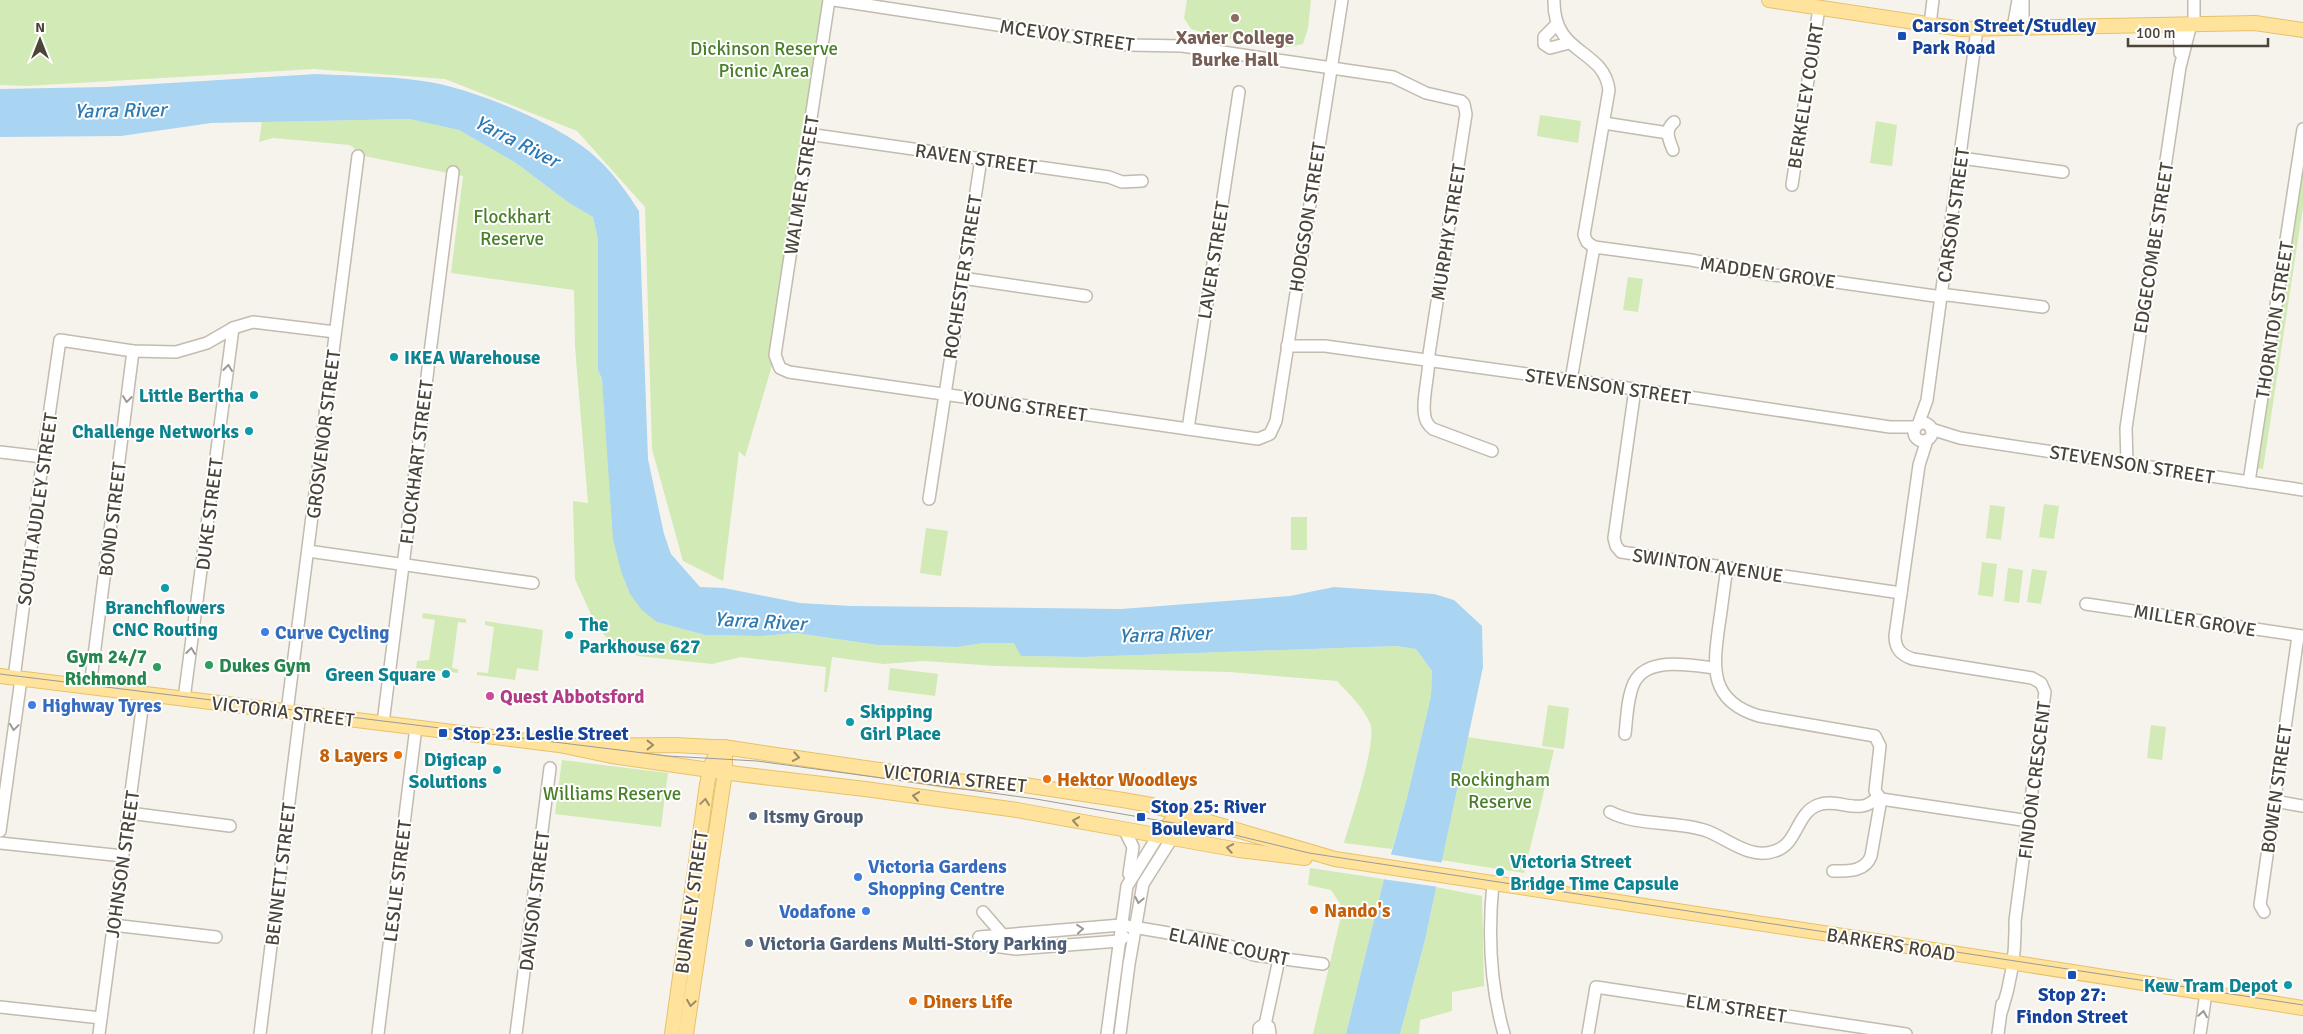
<svg xmlns="http://www.w3.org/2000/svg" width="2303" height="1034" viewBox="0 0 2303 1034" font-family="Signika,sans-serif">
<style>
.green{fill:#d2eab5}
.water{fill:#a9d4f2}
.pier{fill:#f6f3ec}
.lines{fill:none;stroke-linecap:round;stroke-linejoin:round}
.minor-casing{stroke:#c2bbae;stroke-width:14}
.major-casing{stroke:#e6c16a;stroke-width:16}
.minor{stroke:#fff;stroke-width:11}
.major{stroke:#ffe39c;stroke-width:14}
.tram{stroke:#9a9a9a;stroke-width:1}
.oneway{stroke:#9c9892}
.oneway2{stroke:#9c8c66}
.education-dot{fill:#8d6e63;stroke:#fff;stroke-width:2}
.transit-dot{fill:#1a4fb4;stroke:#fff;stroke-width:2}
.culture-dot{fill:#0f9aa8;stroke:#fff;stroke-width:2}
.shop-dot{fill:#3f7fe0;stroke:#fff;stroke-width:2}
.leisure-dot{fill:#2e9e5b;stroke:#fff;stroke-width:2}
.hotel-dot{fill:#d1479c;stroke:#fff;stroke-width:2}
.food-dot{fill:#e8710a;stroke:#fff;stroke-width:2}
.service-dot{fill:#5c6f8a;stroke:#fff;stroke-width:2}
.labels{text-anchor:middle;stroke-width:4;stroke-linejoin:round;paint-order:stroke}
.transit-label{font-size:19px;font-weight:bold;fill:#164399;stroke:#fff;text-anchor:start}
.street-label{font-size:19px;fill:#4b4439;stroke:#fff}
.education-label{font-size:19px;font-weight:bold;fill:#785e54;stroke:#fff}
.park-label{font-size:19px;fill:#4a7f2a;stroke:#fff}
.culture-label{font-size:19px;font-weight:bold;fill:#0d838f;stroke:#fff;text-anchor:end}
.shop-label{font-size:19px;font-weight:bold;fill:#366cbe;stroke:#fff;text-anchor:start}
.leisure-label{font-size:19px;font-weight:bold;fill:#27864d;stroke:#fff;text-anchor:end}
.hotel-label{font-size:19px;font-weight:bold;fill:#b23c85;stroke:#fff;text-anchor:start}
.food-label{font-size:19px;font-weight:bold;fill:#c56008;stroke:#fff;text-anchor:start}
.service-label{font-size:19px;font-weight:bold;fill:#4e5e75;stroke:#fff;text-anchor:start}
.water-label{font-size:20px;font-style:italic;fill:#2e7ab2;stroke:#fff}
</style>
<rect width="100%" height="100%" fill="#f6f3ec"/>
<g class="green">
<polygon points="0,0 829,0 775,355 745,457 739,451 723,581 683,561 652,449 645,207 577,131 445,79 313,69 26,86 0,85"/>
<polygon points="1187,0 1311,0 1308,28 1303,44 1288,47 1219,37 1191,29 1184,18"/>
<polygon points="1540,115 1581,121 1578,143 1537,136"/>
<path d="M 409,119 L 459,130 L 516,163 L 569,203 L 593,217 L 598,239 L 598,370 L 602,379 L 609,458 L 657,622 L 705,635 L 761,636 L 796,633 L 877,645 L 957,647 L 984,643 L 1014,643 L 1022,656 L 1083,657 L 1396,646 L 1416,649 L 1432,671 L 1431,696 L 1407,798 L 1392,849 L 1344,843 C 1350,821 1378,742 1370,723 C 1363,707 1349,694 1337,681 L 1229,672 L 997,666 L 923,661 L 884,664 L 832,657 L 827,692 L 824,692 L 826,667 L 741,657 L 712,664 L 638,656 L 608,640 L 594,621 L 575,579 L 573,501 L 588,503 L 575,347 L 574,290 L 451,273 L 463,176 L 364,156 L 350,145 L 273,138 L 259,142 L 262,122 Z"/>
<polygon points="1876,121 1897,125 1892,166 1870,163"/>
<polygon points="2303,152 2303,207 2263,469 2255,468"/>
<polygon points="1628,277 1643,279 1638,312 1623,310"/>
<polygon points="2044,504 2059,506 2054,539 2039,537"/>
<polygon points="1990,505 2005,507 2001,540 1986,538"/>
<rect x="1291" y="517" width="16" height="33"/>
<polygon points="926,528 948,531 941,576 920,573"/>
<polygon points="1982,562 1997,564 1993,597 1978,595"/>
<polygon points="2008,568 2023,570 2019,603 2004,601"/>
<polygon points="2032,569 2047,571 2041,604 2027,602"/>
<polygon points="423,613 466,619 466,623 458,622 452,668 458,669 458,673 416,668 417,661 429,660 435,620 422,618"/>
<polygon points="485,621 543,630 538,671 517,668 515,680 477,675 477,672 488,673 494,627 485,625"/>
<polygon points="890,668 938,674 935,696 888,690"/>
<polygon points="1548,705 1569,708 1564,749 1542,746"/>
<polygon points="2151,725 2166,727 2162,760 2147,758"/>
<polygon points="1467,737 1554,750 1524,873 1441,860"/>
<polygon points="562,760 668,773 661,827 555,814"/>
<polygon points="1310,868 1384,879 1346,1034 1313,1034 1343,908 1331,890 1308,885"/>
<polygon points="1436,887 1482,896 1484,986 1452,992 1452,1011 1420,1020 1419,1034 1400,1034 1425,940"/>
</g>
<path class="water" d="M 317,74 C 354,76 399,76 435,83 C 483,93 568,127 602,163 C 616,177 628,194 639,211 L 648,459 L 664,534 L 671,554 L 700,587 L 724,588 L 800,603 L 851,606 L 1121,609 L 1290,596 L 1334,587 L 1434,594 L 1454,600 L 1482,626 L 1483,667 L 1425,940 L 1400,1034 L 1346,1034 L 1384,879 L 1407,798 L 1431,696 L 1432,671 L 1416,649 L 1396,646 L 1083,657 L 1021,656 L 1014,643 L 984,643 L 957,647 L 877,645 L 796,633 L 761,636 L 705,635 L 657,622 L 642,610 L 630,594 L 621,571 L 613,539 L 602,379 L 598,370 L 598,239 L 593,217 L 569,203 L 516,163 L 459,130 L 409,119 L 211,123 L 121,136 L 0,137 L 0,89 L 105,87 Z"/>
<polygon class="pier" points="1388,854 1443,863 1439,887 1382,879"/>
<g class="lines">
<g class="minor-casing">
<g id="minor">
<polyline points="829,0 775,355 780,368 789,372 1258,439 1270,434 1276,421 1342,0"/>
<path d="M 834,0 L 1129,45 L 1182,46 L 1393,77 L 1426,93 L 1461,101 L 1464,104 L 1466,114 L 1429,354 C 1430,373 1421,401 1425,417 C 1426,422 1429,426 1433,429 L 1492,451"/>
<path d="M 1554,0 C 1553,56 1604,48 1609,90 L 1584,235 L 1587,242 L 1594,247 L 1571,380"/>
<polyline points="2023,0 2023,28"/>
<polyline points="2194,0 2194,24"/>
<polyline points="1557,24 1544,37 1544,44 1550,48 1569,43"/>
<polyline points="1930,24 1933,0"/>
<polyline points="2179,24 2180,53"/>
<polyline points="2013,28 2018,0"/>
<polyline points="1604,123 1668,133"/>
<polyline points="808,134 1109,177 1122,182 1142,181"/>
<path d="M 1673,150 C 1669,140 1664,130 1674,122"/>
<polyline points="1961,158 2063,172"/>
<polyline points="1792,185 1819,8"/>
<polyline points="1594,247 1691,260 1772,275 1808,278 1935,296 1948,295 2043,307"/>
<polyline points="962,278 1086,296"/>
<polyline points="1287,346 1325,346 1635,389 1890,427 1916,427"/>
<polyline points="1635,389 1614,538 1616,546 1621,552 1901,593"/>
<circle cx="1923" cy="432" r="9"/>
<polyline points="1918,425 1927,400 1977,29"/>
<polyline points="1188,429 1239,92"/>
<polyline points="1931,429 1960,438 2303,490"/>
<path d="M 1927,440 L 1919,465 L 1895,636 C 1895,649 1901,655 1913,659 L 2032,678 L 2041,683 L 2045,692 L 2015,921 C 2016,951 2011,982 2002,1010"/>
<polyline points="0,452 43,457"/>
<polyline points="2127,463 2126,428 2180,67 2191,24"/>
<polyline points="2249,482 2303,129"/>
<polyline points="929,499 981,159"/>
<polyline points="308,551 533,583"/>
<path d="M 1727,568 C 1724,587 1722,606 1719,625 C 1713,668 1709,701 1759,716 L 1875,736 L 1880,746 L 1875,791 L 1881,799 L 2029,821"/>
<polyline points="2086,604 2303,636"/>
<polyline points="14,678 43,457 60,340 133,351 176,352 207,343 233,328 253,322 335,332"/>
<polyline points="90,687 133,351"/>
<polyline points="184,699 233,328"/>
<polyline points="287,712 358,156"/>
<polyline points="383,723 453,172"/>
<path d="M 1625,734 C 1627,718 1627,698 1634,683 C 1647,656 1691,665 1714,668"/>
<polyline points="2274,801 2303,806"/>
<path d="M 1610,812 C 1639,827 1676,820 1707,831 C 1728,839 1750,860 1775,851 C 1798,844 1796,813 1818,805 C 1839,797 1861,818 1878,796"/>
<polyline points="129,813 230,826"/>
<polyline points="1124,829 1133,847 1129,874"/>
<polyline points="0,831 21,679"/>
<polyline points="0,843 123,856"/>
<path d="M 1833,871 C 1848,871 1865,872 1871,856 L 1881,799"/>
<path d="M 1493,883 C 1488,933 1490,985 1504,1034"/>
<polyline points="983,912 1008,941"/>
<polyline points="2264,912 2260,905 2298,636"/>
<polyline points="113,925 216,937"/>
<polyline points="979,937 1121,925 1216,941 1254,955 1323,964"/>
<polyline points="978,944 1016,949 1119,941 1124,937"/>
<polyline points="0,1007 101,1018"/>
<polyline points="1265,1025 1279,959"/>
<polyline points="99,1034 144,694"/>
<polyline points="260,1034 300,714"/>
<polyline points="378,1034 416,727"/>
<polyline points="516,1034 550,768"/>
<polyline points="1107,1034 1127,886 1158,836"/>
<polyline points="1120,1034 1129,964 1143,884 1172,838"/>
<polyline points="1259,1034 1259,1028 1263,1025 1269,1027 1270,1034"/>
<polyline points="1588,1034 1596,987 1906,1034"/>
<polyline points="1998,1034 2002,1004"/>
<polyline points="2200,1034 2206,993"/>
</g>
</g>
<g class="major-casing">
<g id="major">
<polyline points="1769,0 1961,29 2255,23 2303,30"/>
<polyline points="0,676 559,745 612,756 738,774 865,789 1017,810 1239,850 1305,858"/>
<polyline points="566,746 675,745 730,748 954,781 1024,785 1123,800 1151,805 1335,859 1869,940 2303,1008"/>
<polyline points="1158,836 1172,821 1177,812"/>
<polyline points="672,1034 707,784 712,763 720,747"/>
<polyline points="686,1034 725,772 725,747"/>
</g>
</g>
<use href="#minor" class="minor"/>
<use href="#major" class="major"/>
<polyline class="tram" points="0,674 668,756 757,761 1036,799 1214,830 1309,853 2303,1005"/>
</g>
<defs><path id="oneway-chevron" d="M-2-3.5L2.5 0L-2 3.5" fill="none" stroke-width="1.6" stroke-linecap="round" stroke-linejoin="round" transform="scale(1.25)"/></defs>
<g class="oneway">
<use href="#oneway-chevron" transform="translate(228 368) rotate(-83)"/>
<use href="#oneway-chevron" transform="translate(127 399) rotate(97)"/>
<use href="#oneway-chevron" transform="translate(191 651) rotate(-83)"/>
<use href="#oneway-chevron" transform="translate(14 727) rotate(98)"/>
<use href="#oneway-chevron" transform="translate(1139 900) rotate(101)"/>
<use href="#oneway-chevron" transform="translate(1080 929) rotate(-5)"/>
<use href="#oneway-chevron" transform="translate(2203 1014) rotate(-81)"/>
</g>
<g class="oneway2">
<use href="#oneway-chevron" transform="translate(650 745)"/>
<use href="#oneway-chevron" transform="translate(796 757) rotate(10)"/>
<use href="#oneway-chevron" transform="translate(916 796) rotate(-172)"/>
<use href="#oneway-chevron" transform="translate(705 802) rotate(-82)"/>
<use href="#oneway-chevron" transform="translate(1076 821) rotate(-170)"/>
<use href="#oneway-chevron" transform="translate(1230 848) rotate(-170)"/>
<use href="#oneway-chevron" transform="translate(691 1003) rotate(99)"/>
</g>
<circle class="education-dot" cx="1235" cy="18" r="5"/>
<g class="transit-dot">
<rect x="1897" y="31" width="10" height="10" rx="2.5"/>
<rect x="438" y="728" width="10" height="10" rx="2.5"/>
<rect x="1136" y="812" width="10" height="10" rx="2.5"/>
<rect x="2067" y="970" width="10" height="10" rx="2.5"/>
</g>
<g class="culture-dot">
<circle cx="394" cy="357" r="5"/>
<circle cx="254" cy="395" r="5"/>
<circle cx="249" cy="431" r="5"/>
<circle cx="165" cy="588" r="5"/>
<circle cx="569" cy="635" r="5"/>
<circle cx="446" cy="674" r="5"/>
<circle cx="850" cy="722" r="5"/>
<circle cx="497" cy="770" r="5"/>
<circle cx="1500" cy="872" r="5"/>
<circle cx="2288" cy="985" r="5"/>
</g>
<g class="shop-dot">
<circle cx="265" cy="632" r="5"/>
<circle cx="32" cy="705" r="5"/>
<circle cx="858" cy="877" r="5"/>
<circle cx="866" cy="911" r="5"/>
</g>
<g class="leisure-dot">
<circle cx="209" cy="665" r="5"/>
<circle cx="157" cy="667" r="5"/>
</g>
<circle class="hotel-dot" cx="490" cy="696" r="5"/>
<g class="food-dot">
<circle cx="398" cy="755" r="5"/>
<circle cx="1047" cy="779" r="5"/>
<circle cx="1314" cy="910" r="5"/>
<circle cx="913" cy="1001" r="5"/>
</g>
<g class="service-dot">
<circle cx="753" cy="816" r="5"/>
<circle cx="749" cy="943" r="5"/>
</g>
<g class="labels">
<g class="transit-label">
<text x="1912" y="32">Carson Street/Studley<tspan x="1912" dy="22">Park Road</tspan></text>
<text x="453" y="740">Stop 23: Leslie Street</text>
<text x="1151" y="813">Stop 25: River<tspan x="1151" dy="22">Boulevard</tspan></text>
<text x="2072" y="1001" text-anchor="middle">Stop 27:<tspan x="2072" dy="22">Findon Street</tspan></text>
</g>
<g class="street-label">
<text transform="translate(1067 35) rotate(8)" y="7">MCEVOY STREET</text>
<text transform="translate(1805 96) rotate(-81)" y="7">BERKELEY COURT</text>
<text transform="translate(976 158) rotate(8)" y="7">RAVEN STREET</text>
<text transform="translate(801 185) rotate(-81)" y="7">WALMER STREET</text>
<text transform="translate(1953 215) rotate(-82)" y="7">CARSON STREET</text>
<text transform="translate(1307 217) rotate(-81)" y="7">HODGSON STREET</text>
<text transform="translate(1448 232) rotate(-81)" y="7">MURPHY STREET</text>
<text transform="translate(2153 248) rotate(-81)" y="7">EDGECOMBE STREET</text>
<text transform="translate(1213 260) rotate(-81)" y="7">LAVER STREET</text>
<text transform="translate(1768 272) rotate(8)" y="7">MADDEN GROVE</text>
<text transform="translate(962 277) rotate(-81)" y="7">ROCHESTER STREET</text>
<text transform="translate(2274 320) rotate(-81)" y="7">THORNTON STREET</text>
<text transform="translate(1608 386) rotate(8)" y="7">STEVENSON STREET</text>
<text transform="translate(1025 406) rotate(8)" y="7">YOUNG STREET</text>
<text transform="translate(323 434) rotate(-83)" y="7">GROSVENOR STREET</text>
<text transform="translate(416 462) rotate(-83)" y="7">FLOCKHART STREET</text>
<text transform="translate(2132 464) rotate(9)" y="7">STEVENSON STREET</text>
<text transform="translate(37 509) rotate(-82)" y="7">SOUTH AUDLEY STREET</text>
<text transform="translate(209 514) rotate(-83)" y="7">DUKE STREET</text>
<text transform="translate(112 519) rotate(-83)" y="7">BOND STREET</text>
<text transform="translate(1708 565) rotate(8)" y="7">SWINTON AVENUE</text>
<text transform="translate(2195 620) rotate(9)" y="7">MILLER GROVE</text>
<text transform="translate(283 711) rotate(7)" y="7">VICTORIA STREET</text>
<text transform="translate(955 778) rotate(6)" y="7">VICTORIA STREET</text>
<text transform="translate(2034 780) rotate(-83)" y="7">FINDON CRESCENT</text>
<text transform="translate(2276 789) rotate(-82)" y="7">BOWEN STREET</text>
<text transform="translate(122 864) rotate(-82)" y="7">JOHNSON STREET</text>
<text transform="translate(280 874) rotate(-83)" y="7">BENNETT STREET</text>
<text transform="translate(397 881) rotate(-83)" y="7">LESLIE STREET</text>
<text transform="translate(534 901) rotate(-83)" y="7">DAVISON STREET</text>
<text transform="translate(691 902) rotate(-82)" y="7">BURNLEY STREET</text>
<text transform="translate(1891 944) rotate(9)" y="7">BARKERS ROAD</text>
<text transform="translate(1229 946) rotate(12)" y="7">ELAINE COURT</text>
<text transform="translate(1736 1008) rotate(9)" y="7">ELM STREET</text>
</g>
<g class="education-label">
<text x="1235" y="44">Xavier College<tspan x="1235" dy="22">Burke Hall</tspan></text>
</g>
<g class="park-label">
<text x="764" y="55">Dickinson Reserve<tspan x="764" dy="22">Picnic Area</tspan></text>
<text x="512" y="223">Flockhart<tspan x="512" dy="22">Reserve</tspan></text>
<text x="1500" y="786">Rockingham<tspan x="1500" dy="22">Reserve</tspan></text>
<text x="612" y="800">Williams Reserve</text>
</g>
<g class="culture-label">
<text x="404" y="364" text-anchor="start">IKEA Warehouse</text>
<text x="244" y="402">Little Bertha</text>
<text x="239" y="438">Challenge Networks</text>
<text x="165" y="614" text-anchor="middle">Branchflowers<tspan x="165" dy="22">CNC Routing</tspan></text>
<text x="579" y="631" text-anchor="start">The<tspan x="579" dy="22">Parkhouse 627</tspan></text>
<text x="436" y="681">Green Square</text>
<text x="860" y="718" text-anchor="start">Skipping<tspan x="860" dy="22">Girl Place</tspan></text>
<text x="487" y="766">Digicap<tspan x="487" dy="22">Solutions</tspan></text>
<text x="1510" y="868" text-anchor="start">Victoria Street<tspan x="1510" dy="22">Bridge Time Capsule</tspan></text>
<text x="2278" y="992">Kew Tram Depot</text>
</g>
<g class="shop-label">
<text x="275" y="639">Curve Cycling</text>
<text x="42" y="712">Highway Tyres</text>
<text x="868" y="873">Victoria Gardens<tspan x="868" dy="22">Shopping Centre</tspan></text>
<text x="856" y="918" text-anchor="end">Vodafone</text>
</g>
<g class="leisure-label">
<text x="147" y="663">Gym 24/7<tspan x="147" dy="22">Richmond</tspan></text>
<text x="219" y="672" text-anchor="start">Dukes Gym</text>
</g>
<g class="hotel-label">
<text x="500" y="703">Quest Abbotsford</text>
</g>
<g class="food-label">
<text x="388" y="762" text-anchor="end">8 Layers</text>
<text x="1057" y="786">Hektor Woodleys</text>
<text x="1324" y="917">Nando's</text>
<text x="923" y="1008">Diners Life</text>
</g>
<g class="service-label">
<text x="763" y="823">Itsmy Group</text>
<text x="759" y="950">Victoria Gardens Multi-Story Parking</text>
</g>
<g class="water-label">
<text transform="translate(120 110) rotate(-1)" y="7">Yarra River</text>
<text transform="translate(517 141) rotate(27)" y="7">Yarra River</text>
<text transform="translate(760 621) rotate(3)" y="7">Yarra River</text>
<text transform="translate(1165 634) rotate(-2)" y="7">Yarra River</text>
</g>
</g>
<g transform="translate(40 40)" stroke="#ffffff" stroke-width="4" paint-order="stroke">
<path d="M0-4L9 19L0 12L-9 19Z" fill="#4b4439"/>
<text y="-8" font-size="14" font-weight="bold" text-anchor="middle" fill="#4b4439">N</text>
</g>
<path d="M2128 38v8h140v-8" fill="none" stroke="#4b4439" stroke-width="2.5"/>
<text x="2136" y="38" font-size="15" fill="#4b4439" stroke="#ffffff" stroke-width="4" paint-order="stroke">100 m</text>
</svg>
